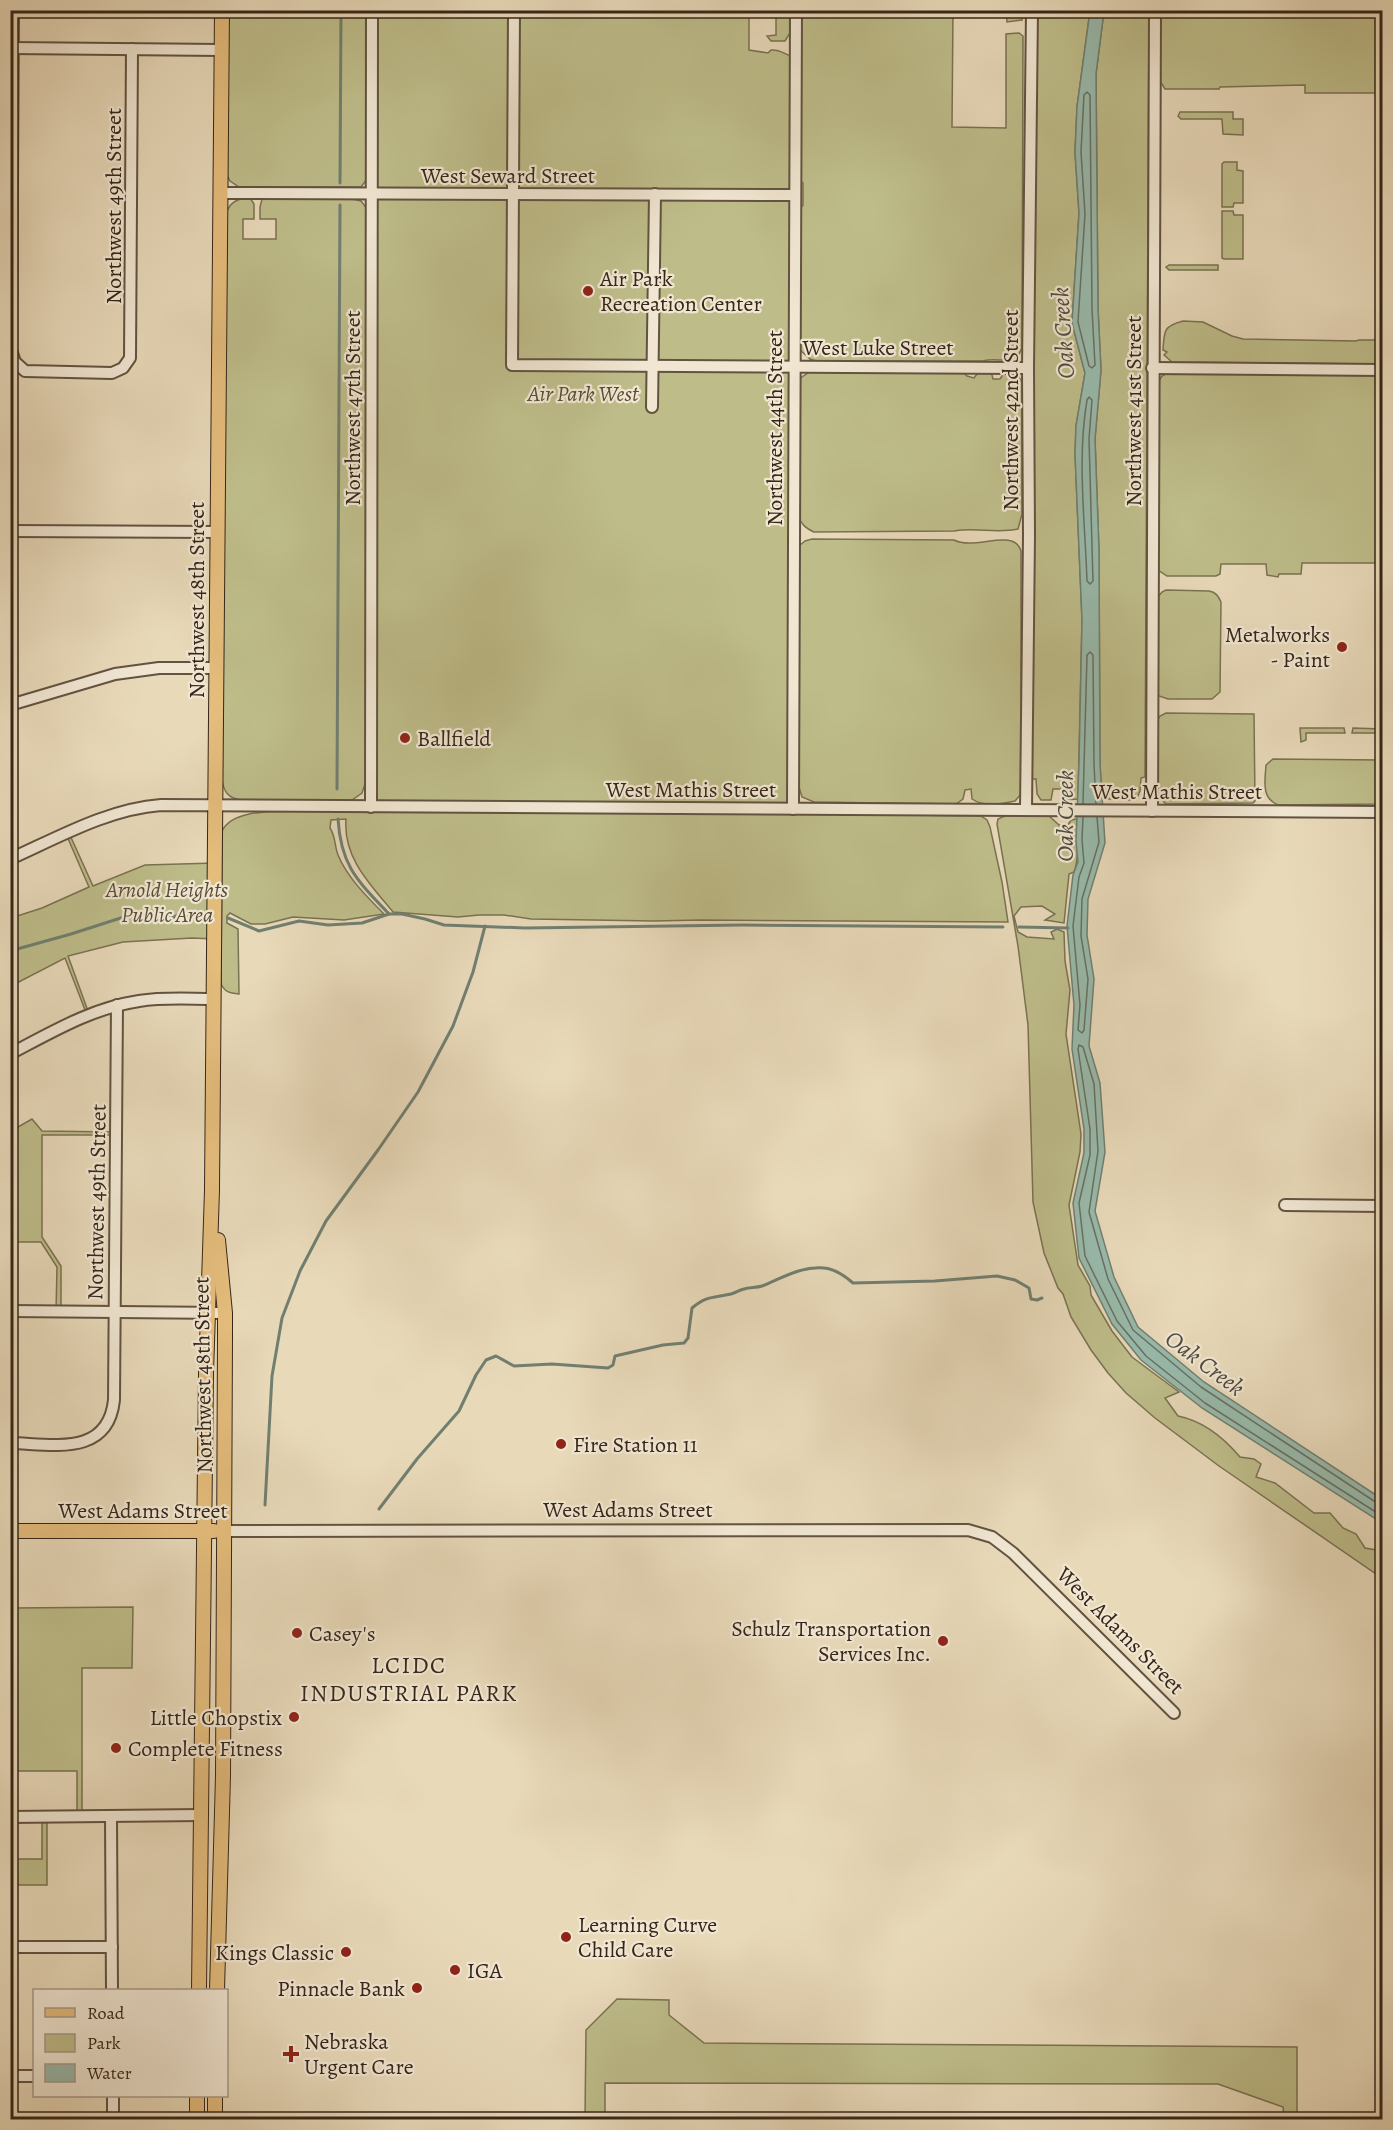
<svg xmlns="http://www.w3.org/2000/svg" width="1393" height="2130" viewBox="0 0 1393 2130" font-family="Alegreya,serif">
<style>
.green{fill:#bebd8a;stroke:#7a7252;stroke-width:1.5}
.water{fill:#98baac;stroke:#717f71;stroke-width:1.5}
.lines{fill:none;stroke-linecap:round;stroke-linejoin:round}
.shore{stroke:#677062;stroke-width:1.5}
.stream{stroke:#717f71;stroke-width:3}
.minor-casing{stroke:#625341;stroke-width:14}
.major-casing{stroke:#362619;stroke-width:16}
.minor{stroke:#f0e6d2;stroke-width:10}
.major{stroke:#e4bc7c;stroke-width:14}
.poi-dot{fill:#8f2418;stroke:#f0e6d2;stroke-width:2}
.labels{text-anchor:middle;stroke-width:4.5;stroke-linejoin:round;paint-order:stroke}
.street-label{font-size:22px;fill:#362619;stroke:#f0e6d2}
.poi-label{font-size:22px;fill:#362619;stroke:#f0e6d2;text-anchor:start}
.park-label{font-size:22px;font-style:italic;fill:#584c35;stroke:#f0e6d2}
.water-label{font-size:24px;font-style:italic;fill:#4e4b3e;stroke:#f0e6d2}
.neighbourhood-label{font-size:24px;letter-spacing:1.5px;fill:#362619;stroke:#f0e6d2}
</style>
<rect width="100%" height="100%" fill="#e8d9b9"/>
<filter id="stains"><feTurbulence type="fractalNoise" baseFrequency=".00333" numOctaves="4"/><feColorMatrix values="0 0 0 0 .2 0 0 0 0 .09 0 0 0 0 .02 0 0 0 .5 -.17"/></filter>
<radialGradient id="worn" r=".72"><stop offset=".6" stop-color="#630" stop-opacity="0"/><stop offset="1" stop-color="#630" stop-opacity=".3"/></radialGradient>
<g class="green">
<path d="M 228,11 L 369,11 L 367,179 L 361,187 L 239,187 L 230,181 L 227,175 C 227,120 229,66 228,11 Z"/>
<path d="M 372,11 L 749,11 L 749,50 L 768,53 L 771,50 C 781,49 786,56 796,57 L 793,809 L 371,807 Z"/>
<polygon points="776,11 790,11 790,33 785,41 771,41 767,36 776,35"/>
<path d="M 801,11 L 953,11 L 952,127 L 1006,128 L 1006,34 L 1019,33 L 1023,36 L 1022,348 C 1015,368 998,356 983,361 L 816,361 L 810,359 L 800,350 L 800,209 L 803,205 L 803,183 L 800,181 Z"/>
<polygon points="1006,11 1024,11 1022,20 1007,22"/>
<polygon points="1035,11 1090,11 1077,107 1075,152 1079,213 1072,323 1085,373 1076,426 1075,454 1082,620 1078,799 1063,800 1063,789 1053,789 1051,800 1041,800 1037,794 1036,779 1031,779"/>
<polygon points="1104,11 1149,11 1145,777 1141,778 1140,791 1137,798 1129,800 1128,797 1119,793 1118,799 1102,799 1100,764 1099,551 1095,439 1101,370 1098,309 1096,74"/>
<polygon points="1158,11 1382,11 1382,93 1305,93 1305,85 1220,87 1219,89 1165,89 1158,78"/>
<polygon points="1180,112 1233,112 1233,119 1243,119 1243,135 1223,134 1222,119 1181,119 1178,116"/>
<polygon points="1224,162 1237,162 1237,170 1243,171 1243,203 1234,203 1233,207 1222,207 1222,164"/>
<path d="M 250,198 L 254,204 L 254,219 L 243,219 L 243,239 L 276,239 L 276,219 L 260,219 L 260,207 L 262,199 L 266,198 L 348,198 L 361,201 L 368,210 L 366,781 L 362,793 L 352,800 L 241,800 C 228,798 224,792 222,780 L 226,216 C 228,203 237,198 250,198 Z"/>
<polygon points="1222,211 1233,211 1234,215 1243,215 1243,259 1224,259 1222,258"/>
<polygon points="1169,265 1218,265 1218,270 1169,270 1166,267"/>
<path d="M 1183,321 L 1203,322 L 1232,336 L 1243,339 L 1356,341 L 1359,340 L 1382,340 L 1382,364 L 1172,362 L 1164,355 L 1167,352 L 1163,350 C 1164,330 1164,326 1183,321 Z"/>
<path d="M 814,369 L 964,373 L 967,376 L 974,378 L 977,374 L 986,371 L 992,375 L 993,379 L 1000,379 L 1004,373 L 1016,373 L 1022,382 L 1022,514 L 1018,529 C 997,534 976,527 954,531 L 814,532 C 805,528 801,524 798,515 L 799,379 Z"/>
<polygon points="1170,372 1382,373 1382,563 1302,563 1301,574 1279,574 1278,577 1267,575 1266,564 1221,564 1220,574 1216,576 1167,576 1158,570 1158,382 1162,376"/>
<path d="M 812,539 L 954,540 C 975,551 1014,527 1021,551 L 1021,794 L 1015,801 C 1002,804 983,807 972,799 L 971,789 L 965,790 L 963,799 L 956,804 L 814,802 L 802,797 L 798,784 L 799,546 L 805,541 Z"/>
<path d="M 1166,590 L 1209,591 C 1216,592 1218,596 1221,602 L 1220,692 L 1212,699 L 1168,699 L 1159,696 L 1157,692 L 1157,598 L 1162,592 Z"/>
<polygon points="1166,713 1254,714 1255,801 1253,803 1166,804 1160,798 1157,793 1156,723 1160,716"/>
<polygon points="1300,728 1344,728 1345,733 1306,733 1306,740 1301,742"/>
<polygon points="1353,728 1382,729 1382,733 1352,733"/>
<path d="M 1273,759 L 1382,760 L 1382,804 L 1278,805 C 1261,798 1265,781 1266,765 Z"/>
<path d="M 300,811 L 695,812 L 981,816 L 987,820 L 990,827 L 1002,882 L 1008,922 L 700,920 L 654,921 L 531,919 L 504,915 L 479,915 L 458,917 L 393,912 C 370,884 343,858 346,819 L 331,820 L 330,828 C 336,837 334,845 338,855 C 347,877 367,897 384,914 L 344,920 L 293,917 L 265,924 L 251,924 L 230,913 L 227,916 L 227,923 L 238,929 L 239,994 C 229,993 225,992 221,984 L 222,831 C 233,808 277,812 300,811 Z"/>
<path d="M 1007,815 L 1049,816 L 1059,825 L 1068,825 L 1071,820 L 1077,819 C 1076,836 1080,857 1074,872 L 1069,874 L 1064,923 L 1045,920 L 1055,914 L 1042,906 L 1021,907 L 1014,916 L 1018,932 L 1027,937 L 1054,939 L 1051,932 L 1057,929 L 1064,932 L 1065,961 L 1070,990 L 1066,1034 L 1081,1134 L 1080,1152 L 1069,1205 L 1078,1265 L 1090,1286 L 1091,1295 L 1112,1331 L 1132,1357 L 1179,1392 L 1165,1398 L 1178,1416 C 1203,1421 1224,1438 1240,1457 L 1254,1459 L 1261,1464 L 1256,1477 L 1275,1483 L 1314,1513 L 1330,1513 L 1343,1528 L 1356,1534 L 1365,1548 L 1382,1551 L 1382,1578 L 1219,1466 L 1155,1418 L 1126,1393 L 1108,1373 L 1091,1350 L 1071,1317 L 1063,1294 L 1058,1288 L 1044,1253 L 1033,1202 L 1028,1025 L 1018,946 L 997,824 L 998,819 Z"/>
<polygon points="69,833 93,886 145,865 215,863 214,939 192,938 123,942 68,956 89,1014 87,1015 65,958 11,986 11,918 42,908 89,887 66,834"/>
<polygon points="32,1119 42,1131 116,1132 116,1135 42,1135 42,1237 61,1266 61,1311 56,1311 57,1267 41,1242 11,1242 11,1131"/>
<polygon points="133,1607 132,1668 82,1668 82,1817 77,1817 77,1771 11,1771 13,1608"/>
<polygon points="42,1817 47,1817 47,1885 11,1885 10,1859 42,1859"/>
<polygon points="617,1999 669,2000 669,2015 704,2043 1297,2047 1297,2119 1284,2119 1283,2107 1218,2084 605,2083 605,2119 585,2119 586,2030"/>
</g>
<polygon class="water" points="1090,11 1104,11 1096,74 1098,309 1101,370 1095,439 1099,551 1100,764 1105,843 1088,899 1087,935 1094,979 1089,1046 1100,1083 1105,1152 1095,1211 1114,1277 1138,1327 1204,1382 1382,1499 1382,1523 1202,1408 1141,1360 1112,1324 1079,1258 1073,1203 1084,1153 1084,1129 1072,1049 1074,1005 1067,926 1073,875 1078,862 1076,841 1079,763 1082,620 1075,454 1076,426 1085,373 1072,323 1079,213 1075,152 1077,107"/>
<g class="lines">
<g class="shore">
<polygon points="1087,92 1090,95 1092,309 1095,365 1092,368 1089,366 1078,322 1085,214 1081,152 1084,95"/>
<path d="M 1089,397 L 1092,400 L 1089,439 L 1093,581 L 1090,584 L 1087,581 C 1085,521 1077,459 1087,400 Z"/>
<polyline points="1083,804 1087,655 1090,652 1093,655 1094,764 1096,804"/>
<polyline points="1083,817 1082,840 1084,863 1079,877 1073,926 1080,1005 1078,1030 1082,1033 1084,1030 1088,979 1081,936 1082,899 1099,842 1097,817"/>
<polyline points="1382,1504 1377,1503 1201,1387 1133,1330 1108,1279 1089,1212 1098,1151 1094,1084 1083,1047 1079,1045 1078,1049 1090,1129 1090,1155 1079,1203 1085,1256 1117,1321 1146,1356 1205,1403 1382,1516"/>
</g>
<g class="stream">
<polyline points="340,183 341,10"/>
<polyline points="337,789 340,205"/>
<path d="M 338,819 C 341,867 358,881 389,914"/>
<polyline points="228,918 259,931 299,921 328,925 362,923 389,914 402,914 425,919 444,925 525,928 743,925 1003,927"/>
<polyline points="1019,927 1068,928"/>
<polyline points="10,951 71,934 130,915 138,914 171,918 179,915 196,916"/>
<polyline points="265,1505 272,1376 282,1318 300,1271 326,1221 378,1150 418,1092 453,1026 473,972 485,926"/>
<path d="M 379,1509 L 417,1459 L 459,1411 L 476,1375 L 486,1360 L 496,1356 L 514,1366 L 552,1364 L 608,1368 L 613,1365 L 615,1356 L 663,1345 L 684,1343 L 688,1338 L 692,1308 C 707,1295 714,1298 731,1294 C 735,1293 739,1290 744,1289 C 750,1287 756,1288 762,1286 C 782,1278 801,1266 824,1268 C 835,1269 845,1276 853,1283 L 935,1281 L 997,1276 L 1015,1280 L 1029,1288 L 1031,1299 L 1037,1300 L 1042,1298"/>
</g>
<g class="minor-casing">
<g id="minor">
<polyline points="13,10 11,350 15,362 25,371 112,373 123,368 130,358 132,49"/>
<polyline points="514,10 512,365 1028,368"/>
<polyline points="10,48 222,50"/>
<polyline points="221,193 795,195"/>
<polyline points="1152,368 1382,370"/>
<polyline points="652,407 655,194"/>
<polyline points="10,531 218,532"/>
<polyline points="10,705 115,674 159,668 217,668"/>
<polyline points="371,807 372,10"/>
<polyline points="793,809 796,10"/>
<polyline points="1026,810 1029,535 1028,368 1032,10"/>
<polyline points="1152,811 1155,10"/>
<path d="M 10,859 C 59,837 108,809 161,805 L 1382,812"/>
<path d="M 10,1054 C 52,1032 92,1008 139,1001 C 164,997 189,999 214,999"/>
<polyline points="1285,1205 1382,1206"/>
<polyline points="10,1311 225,1313"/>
<path d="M 10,1443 C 53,1444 108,1457 114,1400 L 117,1005"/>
<polyline points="225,1531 968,1530 992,1537 1013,1553 1174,1713"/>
<polyline points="10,1817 201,1815"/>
<polyline points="111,1817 112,1990"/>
<polyline points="10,1947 112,1947"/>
<polyline points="10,2076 34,2076"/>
<polyline points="113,2096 113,2120"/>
</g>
</g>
<g class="major-casing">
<g id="major">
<polyline points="10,1531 214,1531"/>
<polyline points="199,1990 206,1374 212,1190 222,10"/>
<polyline points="217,1990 223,1776 225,1338 225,1313 218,1240"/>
<polyline points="197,2120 197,2096"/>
<polyline points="215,2120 215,2096"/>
</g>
</g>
<use href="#minor" class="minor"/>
<use href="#major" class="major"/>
</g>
<g class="poi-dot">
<circle cx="588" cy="291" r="6"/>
<circle cx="1342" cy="647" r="6"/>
<circle cx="405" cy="738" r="6"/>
<circle cx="561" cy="1444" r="6"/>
<circle cx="297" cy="1633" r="6"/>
<circle cx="943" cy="1641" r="6"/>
<circle cx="294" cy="1717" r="6"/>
<circle cx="116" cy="1748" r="6"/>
<circle cx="566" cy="1937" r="6"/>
<circle cx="346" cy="1952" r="6"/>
<circle cx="455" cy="1970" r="6"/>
<circle cx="417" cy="1988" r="6"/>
<path d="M288 2045h6v6h6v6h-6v6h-6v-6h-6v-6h6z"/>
</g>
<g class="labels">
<g class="street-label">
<text x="508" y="183">West Seward Street</text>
<text transform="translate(113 206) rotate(-90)" y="8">Northwest 49th Street</text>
<text x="878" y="355">West Luke Street</text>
<text transform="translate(352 408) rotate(-90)" y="8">Northwest 47th Street</text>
<text transform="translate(1010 410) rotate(-90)" y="8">Northwest 42nd Street</text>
<text transform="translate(1133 411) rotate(-90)" y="8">Northwest 41st Street</text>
<text transform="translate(774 428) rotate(-90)" y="8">Northwest 44th Street</text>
<text transform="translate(196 600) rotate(-90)" y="8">Northwest 48th Street</text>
<text x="691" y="797">West Mathis Street</text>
<text x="1177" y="799">West Mathis Street</text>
<text transform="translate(96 1202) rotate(-89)" y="8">Northwest 49th Street</text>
<text transform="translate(202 1375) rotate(-91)" y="8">Northwest 48th Street</text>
<text x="628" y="1517">West Adams Street</text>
<text x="143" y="1518">West Adams Street</text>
<text transform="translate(1121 1630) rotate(45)" y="8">West Adams Street</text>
</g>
<g class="poi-label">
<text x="600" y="286">Air Park<tspan x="600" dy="25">Recreation Center</tspan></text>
<text x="1330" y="642" text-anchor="end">Metalworks<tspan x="1330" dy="25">- Paint</tspan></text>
<text x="417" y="746">Ballfield</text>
<text x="573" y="1452">Fire Station 11</text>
<text x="931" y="1636" text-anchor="end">Schulz Transportation<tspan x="931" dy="25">Services Inc.</tspan></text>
<text x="309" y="1641">Casey's</text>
<text x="282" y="1725" text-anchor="end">Little Chopstix</text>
<text x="128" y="1756">Complete Fitness</text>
<text x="578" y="1932">Learning Curve<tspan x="578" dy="25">Child Care</tspan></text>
<text x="334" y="1960" text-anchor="end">Kings Classic</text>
<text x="467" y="1978">IGA</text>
<text x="405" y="1996" text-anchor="end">Pinnacle Bank</text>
<text x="304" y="2049">Nebraska<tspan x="304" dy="25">Urgent Care</tspan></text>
</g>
<g class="park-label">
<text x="583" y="401">Air Park West</text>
<text x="167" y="897">Arnold Heights<tspan x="167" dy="25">Public Area</tspan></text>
</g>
<g class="water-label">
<text transform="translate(1063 333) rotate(-94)" y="8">Oak Creek</text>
<text transform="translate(1065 816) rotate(-90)" y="8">Oak Creek</text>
<text transform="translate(1205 1363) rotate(37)" y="8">Oak Creek</text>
</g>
<g class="neighbourhood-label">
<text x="409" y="1673">LCIDC<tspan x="409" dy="28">INDUSTRIAL PARK</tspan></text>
</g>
</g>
<rect width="1393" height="2130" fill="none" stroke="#e8d9b9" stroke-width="36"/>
<rect x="12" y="12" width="1369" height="2106" fill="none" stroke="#362619" stroke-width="3"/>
<rect x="18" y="18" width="1357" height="2094" fill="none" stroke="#362619" stroke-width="1.5"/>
<rect x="33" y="1989" width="195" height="108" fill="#f0e6d2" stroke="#a69988" stroke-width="1.5"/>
<rect x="45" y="2008" width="30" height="9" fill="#e4bc7c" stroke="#a69988" stroke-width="1.5"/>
<text x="87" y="2019" font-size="18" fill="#362619">Road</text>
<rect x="45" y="2034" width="30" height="18" fill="#bebd8a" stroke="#a69988" stroke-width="1.5"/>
<text x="87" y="2049" font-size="18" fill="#362619">Park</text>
<rect x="45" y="2064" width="30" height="18" fill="#98baac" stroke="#a69988" stroke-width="1.5"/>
<text x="87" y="2079" font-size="18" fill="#362619">Water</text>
<rect width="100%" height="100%" filter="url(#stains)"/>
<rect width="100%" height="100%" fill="url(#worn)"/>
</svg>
